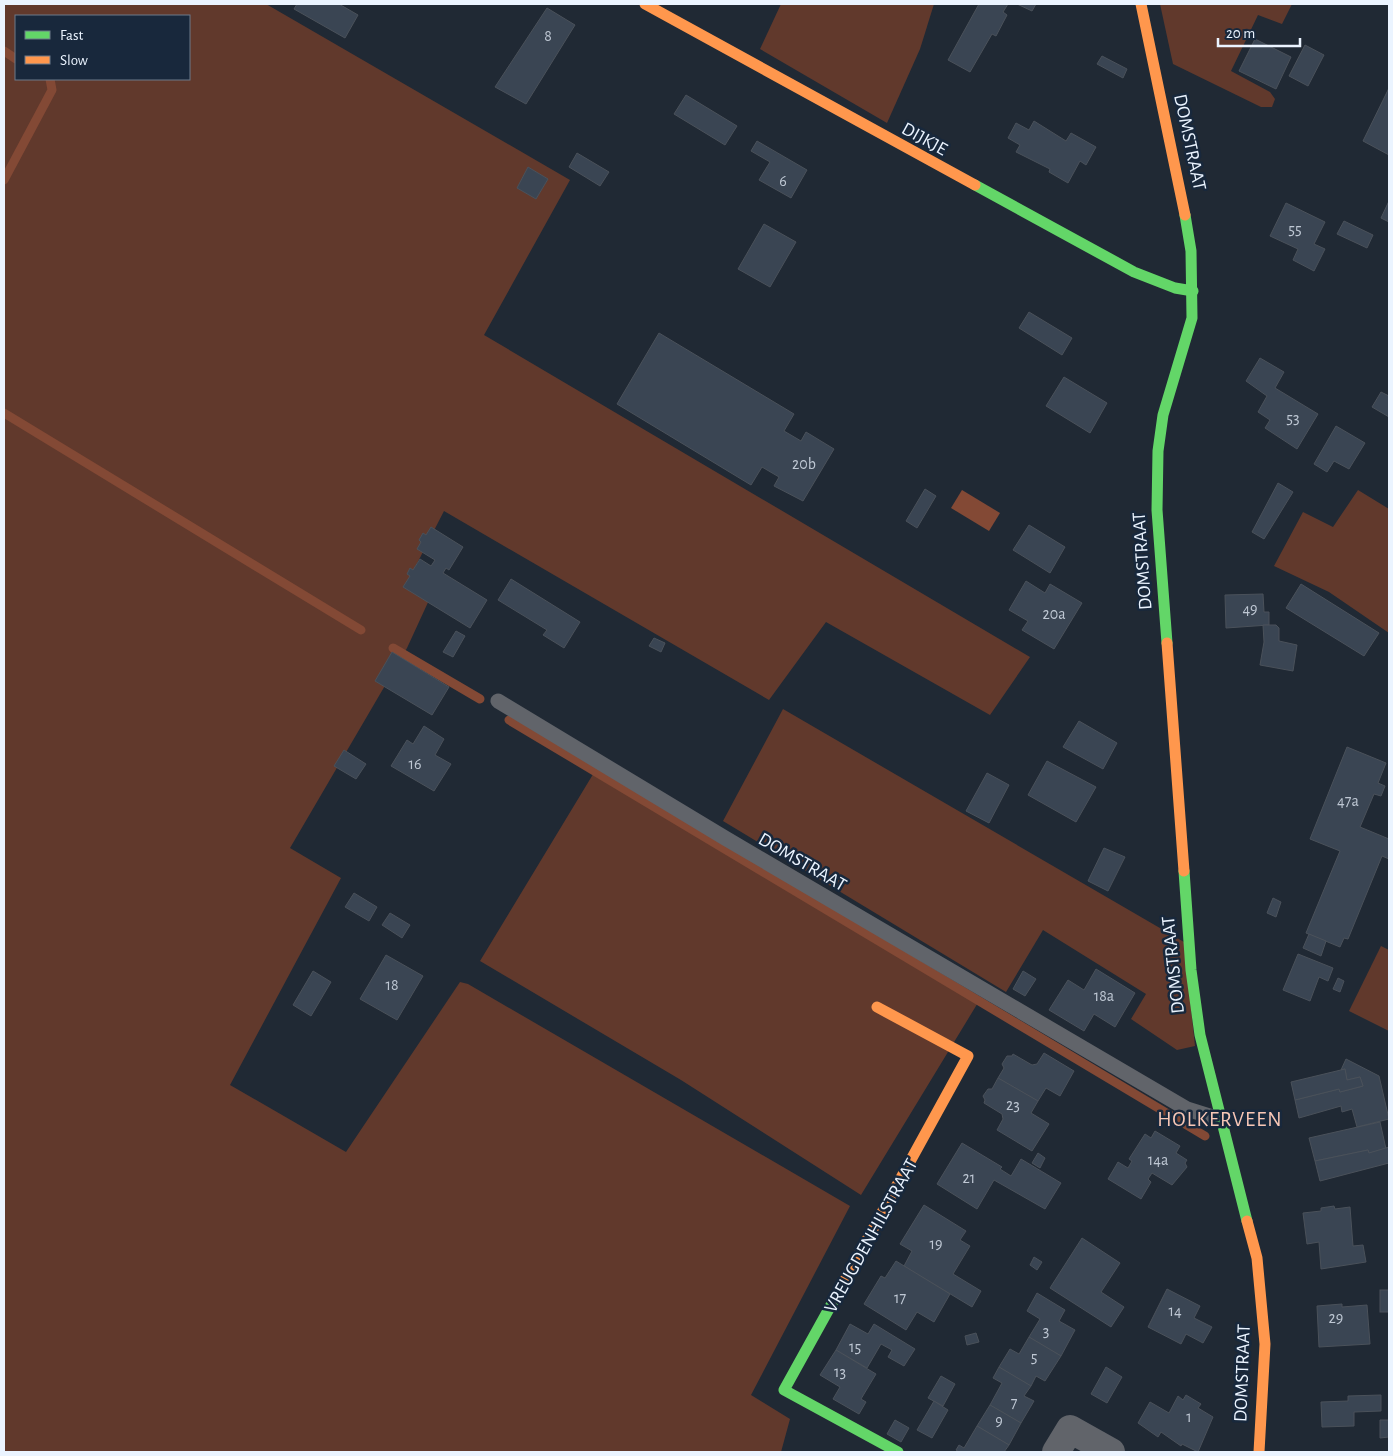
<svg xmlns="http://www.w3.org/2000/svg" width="1393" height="1456" viewBox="0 0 1393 1456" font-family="'Alegreya Sans',sans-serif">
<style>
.green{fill:#61392c;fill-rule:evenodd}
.water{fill:#834935}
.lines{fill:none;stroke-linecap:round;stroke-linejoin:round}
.stream{stroke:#834935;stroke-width:9}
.building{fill:#3a4553;stroke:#4a515a}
.lane{stroke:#61646a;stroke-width:15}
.street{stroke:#61646a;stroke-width:28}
.fast{stroke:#63d668;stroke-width:11}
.slow{stroke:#ff974d;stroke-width:11}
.labels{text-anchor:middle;stroke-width:5;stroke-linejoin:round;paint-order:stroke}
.number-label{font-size:16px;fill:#bfc8d4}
.street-label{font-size:19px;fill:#ebf4ff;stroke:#18283c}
.quarter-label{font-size:21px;letter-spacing:1px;fill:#f8c7b6;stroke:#18283c}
</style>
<rect width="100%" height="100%" fill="#202934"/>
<g class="green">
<path d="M 4,4 L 266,4 L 570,180 L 484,335 L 1030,657 L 990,715 L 826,622 L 769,700 L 444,511 L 407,583 L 430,598 L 407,648 L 290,848 L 341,878 L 230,1085 L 346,1152 L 460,982 L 468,984 L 850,1206 L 751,1395 L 790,1419 L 781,1452 L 4,1452 ZM 16,16 L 189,16 L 189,79 L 16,79 Z"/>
<polygon points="781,4 934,4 920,49 887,123 760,49"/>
<polygon points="1160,4 1292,4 1282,24 1258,15 1231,71 1270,92 1275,99 1272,107 1261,107 1173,64"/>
<polygon points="1358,490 1389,509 1389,633 1329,592 1274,566 1303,512 1333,527"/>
<polygon points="783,709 1184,942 1195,1046 1177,1050 1131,1019 1146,994 1043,930 1006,992 723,821"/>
<polygon points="595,771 979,1001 861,1195 681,1080 480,961"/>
<polygon points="1381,946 1389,950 1389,1031 1349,1011"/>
</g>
<polygon class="water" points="962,490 1000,513 989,531 951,508"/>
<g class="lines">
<g class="stream">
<polyline points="4,51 16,59"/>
<polyline points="4,180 52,90 50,79"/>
<polyline points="4,413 361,630"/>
<polyline points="393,648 480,699"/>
<polyline points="509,720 1205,1136"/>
</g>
</g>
<g class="building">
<polygon points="297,4 339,4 358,15 345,38 294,9"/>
<polygon points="979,4 1008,4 1003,12 1007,15 996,36 992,34 970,72 948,60"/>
<polygon points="1017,4 1036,4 1032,11"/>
<polygon points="547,8 575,25 526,104 495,87"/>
<polygon points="1255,39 1291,57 1276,89 1239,71"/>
<polygon points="1305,45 1324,55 1308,86 1289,76"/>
<polygon points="1102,56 1127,69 1123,78 1097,64"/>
<polygon points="1389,88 1389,155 1363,141"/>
<polygon points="686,95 737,126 725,145 674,114"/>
<polygon points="1034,121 1066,141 1071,133 1096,147 1086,165 1080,161 1068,183 1049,172 1050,169 1016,152 1020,145 1008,138 1016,123 1029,130"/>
<polygon points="757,141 807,170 791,198 759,180 770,162 751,151"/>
<polygon points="577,153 609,172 600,186 569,167"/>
<polygon points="528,167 548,179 536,199 517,188"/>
<polygon points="1389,201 1389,222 1381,218"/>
<polygon points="1286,203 1325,222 1314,244 1325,249 1314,271 1293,260 1298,249 1270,236"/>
<polygon points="1344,221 1373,235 1367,248 1337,234"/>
<polygon points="764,224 796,242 770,287 738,269"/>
<polygon points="1029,312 1072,338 1062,355 1019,328"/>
<polygon points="659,333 794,414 784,431 801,441 806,432 834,449 803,501 774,486 779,477 762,467 751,485 617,404"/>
<polygon points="1260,358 1284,372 1275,388 1318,414 1297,449 1265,428 1270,420 1258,412 1267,396 1246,381"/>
<polygon points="1064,377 1107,403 1090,433 1046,406"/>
<polygon points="1381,392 1389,396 1389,417 1372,407"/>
<polygon points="1336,426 1365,443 1349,469 1334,461 1327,472 1314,464"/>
<polygon points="1278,483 1293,492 1264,539 1252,532"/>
<polygon points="925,489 936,496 917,528 906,521"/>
<polygon points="1029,525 1065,547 1050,573 1013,550"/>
<polygon points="431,527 463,547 449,570 446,568 443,573 487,600 470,628 403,587 410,576 407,574 410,568 413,570 420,559 431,566 435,560 417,549 421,542 419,540 423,533 426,535"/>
<polygon points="511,579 580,622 564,648 543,635 547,630 498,600"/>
<polygon points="1026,581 1045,593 1050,584 1082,603 1054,649 1022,630 1028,621 1009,610"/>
<polygon points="1301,584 1379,633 1364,656 1286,608"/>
<polygon points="1263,594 1264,612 1269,612 1269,625 1226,628 1225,595"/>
<polygon points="1263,625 1276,625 1279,628 1279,641 1297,645 1293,671 1260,665 1264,642"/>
<polygon points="456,631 465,636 453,657 443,652"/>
<polygon points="654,638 665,643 661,652 649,646"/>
<polygon points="392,652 449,687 432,715 375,681"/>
<polygon points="1079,721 1117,743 1103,769 1063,747"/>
<polygon points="424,726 444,739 435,755 451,764 434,791 391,766 407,740 413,744"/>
<polygon points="1347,747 1386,763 1378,783 1385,786 1381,796 1374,794 1360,827 1389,839 1389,859 1382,856 1348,939 1344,938 1340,947 1306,933 1340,851 1310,839"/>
<polygon points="344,750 366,764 356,779 334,766"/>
<polygon points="1047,761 1096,787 1076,822 1028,795"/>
<polygon points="987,773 1009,785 989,823 966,811"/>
<polygon points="1104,848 1125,857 1108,891 1088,881"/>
<polygon points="354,893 377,907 369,921 345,907"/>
<polygon points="1273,898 1281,902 1276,917 1267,913"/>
<polygon points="390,913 410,925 402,938 382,925"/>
<polygon points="1309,934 1326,941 1321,956 1303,948"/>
<polygon points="1298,954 1333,968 1328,981 1319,977 1310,1001 1283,990"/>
<polygon points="386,955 423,976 397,1020 360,999"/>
<polygon points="1096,969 1135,993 1115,1027 1094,1014 1084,1031 1049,1010 1068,980 1084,990"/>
<polygon points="313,971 331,982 311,1016 293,1005"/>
<polygon points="1023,971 1036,979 1025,996 1013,989"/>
<polygon points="1338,978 1344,981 1340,992 1333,989"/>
<polygon points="1044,1053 1074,1071 1060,1096 1046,1088 1038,1101 998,1078 1004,1068 1002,1064 1007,1056 1012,1056 1013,1054 1032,1065 1037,1064"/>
<polygon points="1346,1059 1379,1076 1389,1119 1357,1127 1352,1109 1342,1112 1341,1106 1299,1118 1295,1100 1339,1089 1340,1092 1363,1086 1360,1077 1347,1080 1345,1069 1341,1070"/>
<polygon points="1345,1069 1347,1080 1360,1077 1363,1086 1340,1092 1339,1089 1295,1100 1291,1082"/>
<polygon points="998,1078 1038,1101 1031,1113 1049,1124 1032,1151 997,1130 1003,1119 1002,1114 984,1103 985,1100 983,1096 988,1089 992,1089"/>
<polygon points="1380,1122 1386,1149 1369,1153 1368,1150 1315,1161 1309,1138"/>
<polygon points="1155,1131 1180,1146 1176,1153 1187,1160 1185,1163 1187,1167 1172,1185 1152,1173 1148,1179 1151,1182 1141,1199 1108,1179 1118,1162 1128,1168 1132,1161 1129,1159 1145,1134 1151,1138"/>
<polygon points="962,1143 1002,1167 1000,1169 1011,1176 1021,1159 1061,1183 1045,1209 994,1180 977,1209 937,1184"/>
<polygon points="1389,1147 1389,1163 1320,1181 1315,1161 1368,1150 1369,1153"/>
<polygon points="1038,1153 1045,1158 1040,1168 1032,1163"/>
<polygon points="924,1205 966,1231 960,1240 970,1246 953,1274 981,1291 972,1307 904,1266 912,1251 900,1244"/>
<polygon points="1334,1206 1335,1209 1350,1207 1353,1246 1363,1245 1366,1262 1321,1269 1319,1242 1307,1244 1303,1213 1321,1211 1321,1208"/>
<polygon points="1082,1238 1120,1263 1101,1292 1124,1307 1111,1327 1050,1288"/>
<polygon points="1034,1257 1042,1262 1037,1270 1030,1265"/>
<polygon points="896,1261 950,1294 934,1322 917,1312 906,1330 864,1304 881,1276 885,1278"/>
<polygon points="1167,1289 1200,1306 1194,1318 1212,1327 1203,1343 1186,1334 1181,1344 1148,1327"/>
<rect x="1380" y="1290" width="9" height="22"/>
<polygon points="1037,1293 1065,1310 1059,1321 1075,1330 1061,1356 1029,1337 1040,1319 1027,1311"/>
<polygon points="1342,1304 1342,1307 1367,1305 1370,1344 1319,1347 1317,1306"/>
<polygon points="850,1324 868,1334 874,1324 915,1349 904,1366 888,1357 892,1350 881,1344 867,1368 836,1350"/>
<polygon points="976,1333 979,1342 967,1345 965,1336"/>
<polygon points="1029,1337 1061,1356 1045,1381 1036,1376 1031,1386 999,1367 1010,1349 1019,1354"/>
<polygon points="836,1350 876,1374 861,1399 866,1402 859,1414 833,1399 840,1387 820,1375"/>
<polygon points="999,1367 1031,1386 1024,1396 1034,1401 1021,1423 990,1405 1002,1383 993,1378"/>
<polygon points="1106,1367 1122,1377 1107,1403 1091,1394"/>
<polygon points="941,1376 955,1384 943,1406 928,1398"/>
<polygon points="1186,1395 1201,1404 1198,1408 1213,1417 1198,1452 1182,1444 1181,1446 1161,1432 1158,1437 1138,1423 1150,1402 1169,1413 1178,1396 1183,1400"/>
<polygon points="1381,1395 1381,1411 1354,1412 1354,1426 1322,1427 1321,1402 1348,1401 1348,1396"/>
<polygon points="934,1401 948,1410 932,1438 917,1430"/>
<polygon points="990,1405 1021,1423 1009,1445 977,1426"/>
<polygon points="895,1420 909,1428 901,1442 887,1434"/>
<polygon points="1380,1420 1389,1420 1389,1437 1380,1438"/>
<polygon points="977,1426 1009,1445 1004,1452 959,1452 956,1450 959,1445 964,1448"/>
</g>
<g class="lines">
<polyline class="lane" points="498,701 725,838 1187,1109 1222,1120"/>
<polyline class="street" points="1056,1452 1070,1429 1111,1452"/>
<g class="fast">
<polyline points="975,185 1134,272 1175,288 1193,291"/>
<polyline points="1167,643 1157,510 1158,451 1163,415 1192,318 1191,251 1185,215"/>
<polyline points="1184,871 1191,970 1200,1035 1247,1221"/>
<polyline points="835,1298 784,1390 898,1452"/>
</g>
<g class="slow">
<polyline points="645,4 975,185"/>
<polyline points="1141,4 1185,215"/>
<polyline points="1167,643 1184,871"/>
<polyline points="1247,1221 1257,1258 1265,1344 1259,1452"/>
<polyline points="835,1298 968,1056 877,1007"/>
</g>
</g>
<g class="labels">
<g class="number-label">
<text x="548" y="41">8</text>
<text x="783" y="186">6</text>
<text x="1295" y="234">55</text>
<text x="1293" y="423">53</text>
<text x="804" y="469">20b</text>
<text x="1250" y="614">49</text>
<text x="1054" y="619">20a</text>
<text x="415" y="769">16</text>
<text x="1348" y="806">47a</text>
<text x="392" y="990">18</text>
<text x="1104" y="1001">18a</text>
<text x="1013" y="1110">23</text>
<text x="1158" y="1165">14a</text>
<text x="969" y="1183">21</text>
<text x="936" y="1249">19</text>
<text x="900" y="1303">17</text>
<text x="1175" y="1316">14</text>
<text x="1336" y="1323">29</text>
<text x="1046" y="1336">3</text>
<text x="855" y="1352">15</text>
<text x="1034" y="1362">5</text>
<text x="840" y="1377">13</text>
<text x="1014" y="1408">7</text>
<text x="1189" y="1422">1</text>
<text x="999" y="1426">9</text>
</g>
<g class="street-label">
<text transform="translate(925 138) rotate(29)" y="7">DIJKJE</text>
<text transform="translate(1191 142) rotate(78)" y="7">DOMSTRAAT</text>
<text transform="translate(1141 561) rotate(-94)" y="7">DOMSTRAAT</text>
<text transform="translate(803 861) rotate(30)" y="7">DOMSTRAAT</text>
<text transform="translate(1172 965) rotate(-96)" y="7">DOMSTRAAT</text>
<text transform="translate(870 1235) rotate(-61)" y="7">VREUGDENHILSTRAAT</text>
<text transform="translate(1241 1373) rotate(-88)" y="7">DOMSTRAAT</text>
</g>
<g class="quarter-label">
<text x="1220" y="1126">HOLKERVEEN</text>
</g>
</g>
<rect width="1393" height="1456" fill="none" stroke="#ebf4ff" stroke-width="10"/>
<rect x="15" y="15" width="175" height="65" fill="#18283c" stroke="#6c7a8a"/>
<rect x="25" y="31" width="25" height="8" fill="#63d668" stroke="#6c7a8a"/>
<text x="60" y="40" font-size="15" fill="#ebf4ff">Fast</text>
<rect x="25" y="56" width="25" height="8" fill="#ff974d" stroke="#6c7a8a"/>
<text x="60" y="65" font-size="15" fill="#ebf4ff">Slow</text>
<path d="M1218 38v8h82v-8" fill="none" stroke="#ebf4ff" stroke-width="2.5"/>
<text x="1226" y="38" font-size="15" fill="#ebf4ff" stroke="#18283c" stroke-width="4" paint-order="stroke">20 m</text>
</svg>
